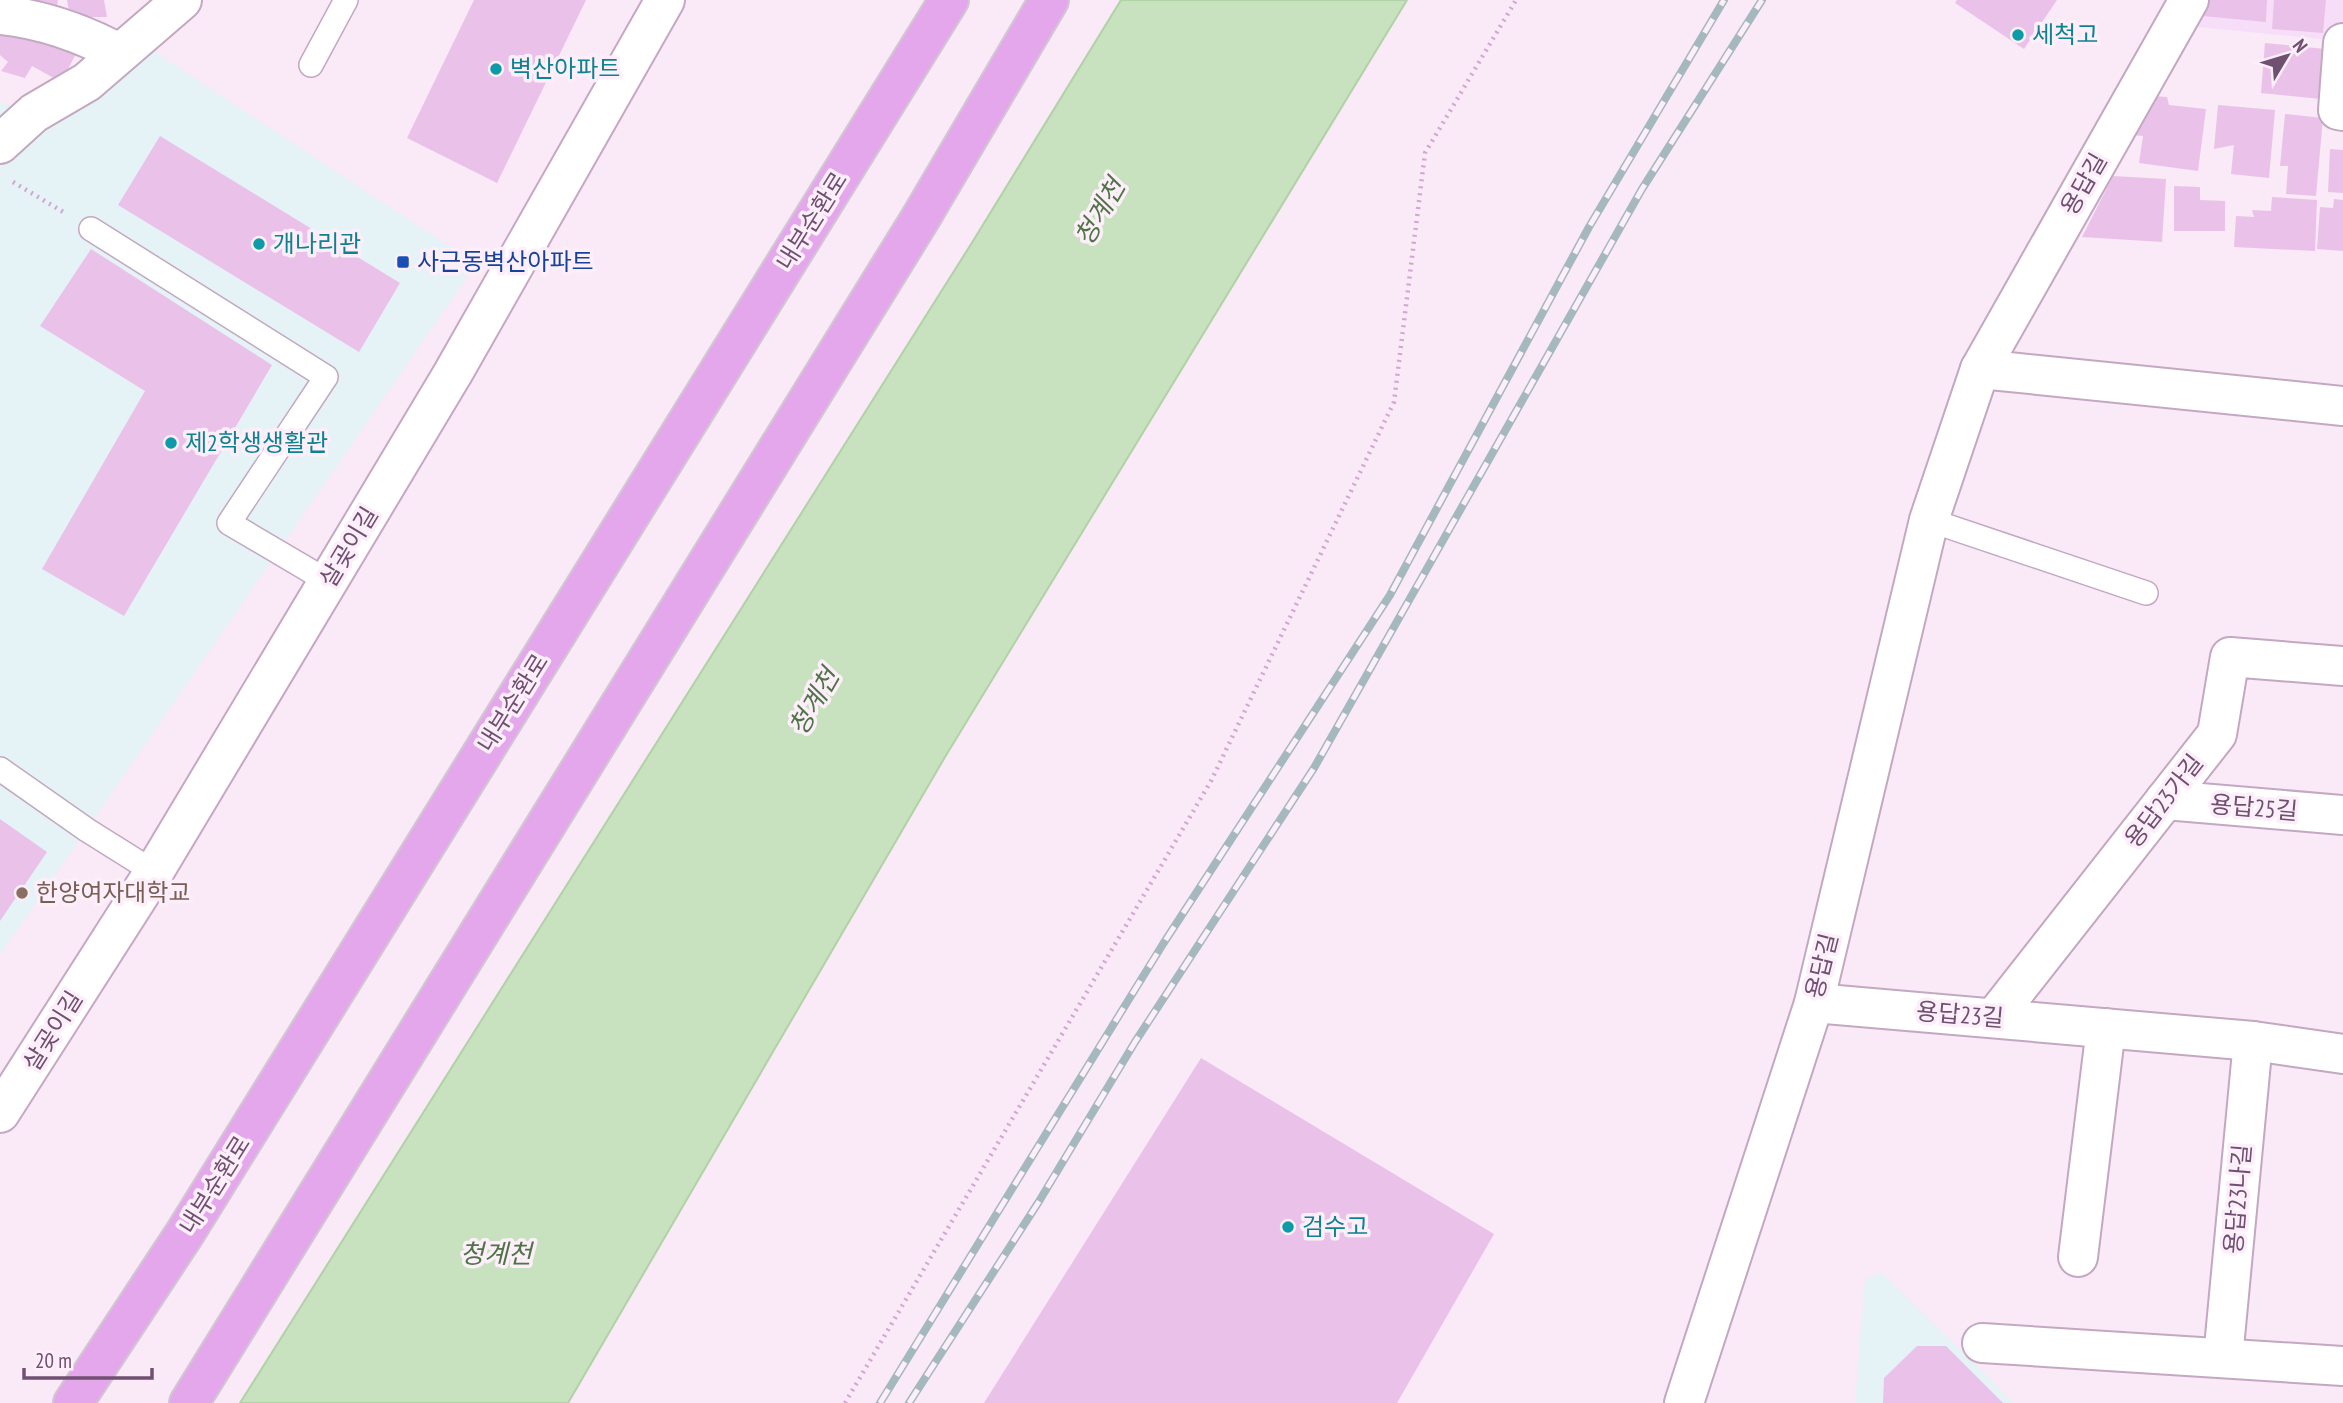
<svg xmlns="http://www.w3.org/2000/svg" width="2343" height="1403" viewBox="0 0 2343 1403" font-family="'PT Sans Narrow','Noto Sans KR',sans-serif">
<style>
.commercial{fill:#f6def9}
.education{fill:#e5f2f6}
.water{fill:#c8e1bf;stroke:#b1d2a7;stroke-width:2}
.building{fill:#eac2e9}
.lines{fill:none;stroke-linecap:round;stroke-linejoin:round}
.lane-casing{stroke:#c3a8c1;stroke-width:26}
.street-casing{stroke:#c3a8c1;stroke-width:42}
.secondary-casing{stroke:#c6a7c4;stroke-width:42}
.highway-casing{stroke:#d1c7d2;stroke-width:42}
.path{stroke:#d1a7d1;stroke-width:4.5;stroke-dasharray:2 5;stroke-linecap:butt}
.lane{stroke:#fff;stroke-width:23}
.street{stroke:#fff;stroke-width:38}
.secondary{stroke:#fff;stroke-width:38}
.highway{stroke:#e4a7ec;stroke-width:38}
.rail-casing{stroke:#a5b8be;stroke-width:8}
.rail{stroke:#fdeffa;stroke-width:5;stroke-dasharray:16;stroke-linecap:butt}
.culture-dot{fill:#0f9aa8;stroke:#fdeffa;stroke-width:2.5}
.transit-dot{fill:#1a4fb4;stroke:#fdeffa;stroke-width:2.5}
.education-dot{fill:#8d6e63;stroke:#fdeffa;stroke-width:2.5}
.labels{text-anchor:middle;stroke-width:7;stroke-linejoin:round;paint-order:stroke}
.culture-label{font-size:24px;fill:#0d838f;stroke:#fdeffa;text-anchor:start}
.street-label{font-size:24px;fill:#705071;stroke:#fdeffa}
.transit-label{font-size:24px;fill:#164399;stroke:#fdeffa;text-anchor:start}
.education-label{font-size:24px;fill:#785e54;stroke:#fdeffa;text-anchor:start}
.water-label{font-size:26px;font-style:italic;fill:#4f7445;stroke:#fdeffa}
</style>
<rect width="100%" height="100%" fill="#fae9f6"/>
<polygon class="commercial" points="2203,0 2343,0 2343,41 2188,26"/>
<g class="education">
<polygon points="152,50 476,264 0,955 0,102 34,113"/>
<polygon points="1881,1272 2014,1403 1855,1403 1865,1279"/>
</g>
<polygon class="water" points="1121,0 1407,0 945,757 568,1403 240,1403 973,241"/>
<g class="building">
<polygon points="29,0 58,0 56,14"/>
<polygon points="67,0 104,0 107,17 70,17"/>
<polygon points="474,0 586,0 497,183 407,138"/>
<polygon points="1957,0 2057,0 2024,49 1955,3"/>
<polygon points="2203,0 2267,0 2266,22 2202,16"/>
<polygon points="2274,0 2326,0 2323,33 2272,29"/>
<polygon points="0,27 77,52 61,82 32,66 25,78 1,71 8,62 0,55"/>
<polygon points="2265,43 2325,49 2321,99 2261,93"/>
<polygon points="2152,96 2167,97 2169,105 2206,109 2198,171 2139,163 2143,136 2133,135"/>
<polygon points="2218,105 2275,110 2269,178 2231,174 2234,145 2214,149"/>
<polygon points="2285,114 2323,118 2316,196 2286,194 2288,166 2280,166"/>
<polygon points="160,136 400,283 359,352 118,205"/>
<polygon points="2330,149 2343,150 2343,193 2328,192"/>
<polygon points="2113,176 2166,179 2162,242 2082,237"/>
<polygon points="2174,186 2200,187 2200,200 2225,201 2225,231 2174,231"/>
<polygon points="2272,197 2317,200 2315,251 2234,247 2236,216 2254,217 2252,210 2271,211"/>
<polygon points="2334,199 2343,200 2343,251 2317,249 2320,207 2333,208"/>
<polygon points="91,249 272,365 124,616 42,569 145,391 40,326"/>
<polygon points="0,819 47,852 0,921"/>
<polygon points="1201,1058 1494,1234 1397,1403 984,1403"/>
<polygon points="1917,1346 1946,1346 2003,1403 1883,1403 1884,1378"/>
</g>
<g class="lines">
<g class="lane-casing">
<g id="lane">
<polyline points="311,65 346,0"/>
<polyline points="91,229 326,377 229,523 329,582"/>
<polyline points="1929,520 2146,593"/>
<polyline points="0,769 87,830 154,872"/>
</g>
</g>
<g class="street-casing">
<g id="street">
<path d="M 0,15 C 41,19 83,34 119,53"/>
<polyline points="2343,43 2338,110 2343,111"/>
<polyline points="0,144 34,113 87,82 182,0"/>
<polyline points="1980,369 2343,406"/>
<polyline points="2165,800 2343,815"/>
<polyline points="1814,1003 2253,1041 2343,1054"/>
<polyline points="1994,1018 2217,734 2230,657 2343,666"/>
<polyline points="2078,1257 2106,1028"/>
<polyline points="1982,1343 2343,1366"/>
<polyline points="2223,1358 2253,1041"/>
<polyline points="1684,1403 1814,1003 1929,520 1980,369 2189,0"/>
</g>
</g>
<g class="secondary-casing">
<polyline id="secondary" points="0,1113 154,872 453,373 665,0"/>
</g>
<g class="highway-casing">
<g id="highway">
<polyline points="73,1403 185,1233 949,0"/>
<polyline points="189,1403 920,219 1049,0"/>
</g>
</g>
<g class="path">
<polyline points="13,182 65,213"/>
<polyline points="845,1403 1211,781 1394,402 1425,153 1516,0"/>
</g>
<use href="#lane" class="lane"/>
<use href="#street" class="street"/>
<use href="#secondary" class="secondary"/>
<use href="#highway" class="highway"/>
<g class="rail-casing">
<g id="rail">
<polyline points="880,1403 1163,944 1390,595 1589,227 1724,0"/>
<polyline points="909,1403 1038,1203 1135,1042 1314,768 1642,189 1762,0"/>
</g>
</g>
<use href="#rail" class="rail"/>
</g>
<g class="culture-dot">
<circle cx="2018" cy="35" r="7"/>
<circle cx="496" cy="69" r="7"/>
<circle cx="259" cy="244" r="7"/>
<circle cx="171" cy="443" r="7"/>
<circle cx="1288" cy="1227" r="7"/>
</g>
<rect class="transit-dot" x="396" y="255" width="14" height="14" rx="3.5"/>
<circle class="education-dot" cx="22" cy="893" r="7"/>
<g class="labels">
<g class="culture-label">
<text x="2032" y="43">세척고</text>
<text x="510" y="77">벽산아파트</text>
<text x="273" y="252">개나리관</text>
<text x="185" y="451">제2학생생활관</text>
<text x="1302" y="1235">검수고</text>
</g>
<g class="street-label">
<text transform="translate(2084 184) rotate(-60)" y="8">용답길</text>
<text transform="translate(812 221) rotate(-58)" y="8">내부순환로</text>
<text transform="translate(349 547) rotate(-59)" y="8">살곶이길</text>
<text transform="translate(513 703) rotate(-58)" y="8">내부순환로</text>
<text transform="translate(2164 801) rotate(-52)" y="8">용답23가길</text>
<text transform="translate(2254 808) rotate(5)" y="8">용답25길</text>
<text transform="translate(1822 966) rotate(-76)" y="8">용답길</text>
<text transform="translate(1960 1015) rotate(5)" y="8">용답23길</text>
<text transform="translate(53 1031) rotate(-58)" y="8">살곶이길</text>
<text transform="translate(215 1185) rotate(-58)" y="8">내부순환로</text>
<text transform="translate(2238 1199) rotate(-85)" y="8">용답23나길</text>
</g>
<g class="transit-label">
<text x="417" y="270">사근동벽산아파트</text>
</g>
<g class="education-label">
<text x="36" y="901">한양여자대학교</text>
</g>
<g class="water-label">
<text transform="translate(1100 212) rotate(-60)" y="9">청계천</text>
<text transform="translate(814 702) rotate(-60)" y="9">청계천</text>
<text x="496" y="1263">청계천</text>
</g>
</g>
<g transform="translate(2287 56) rotate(52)" stroke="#fdeffa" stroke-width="5" paint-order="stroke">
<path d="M0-5L12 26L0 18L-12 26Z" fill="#705071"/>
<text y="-10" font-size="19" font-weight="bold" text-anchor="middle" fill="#705071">N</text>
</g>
<path d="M24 1368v10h128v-10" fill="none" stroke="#705071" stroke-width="3.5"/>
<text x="35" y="1368" font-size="21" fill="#705071" stroke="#fdeffa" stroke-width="5" paint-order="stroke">20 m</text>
</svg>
